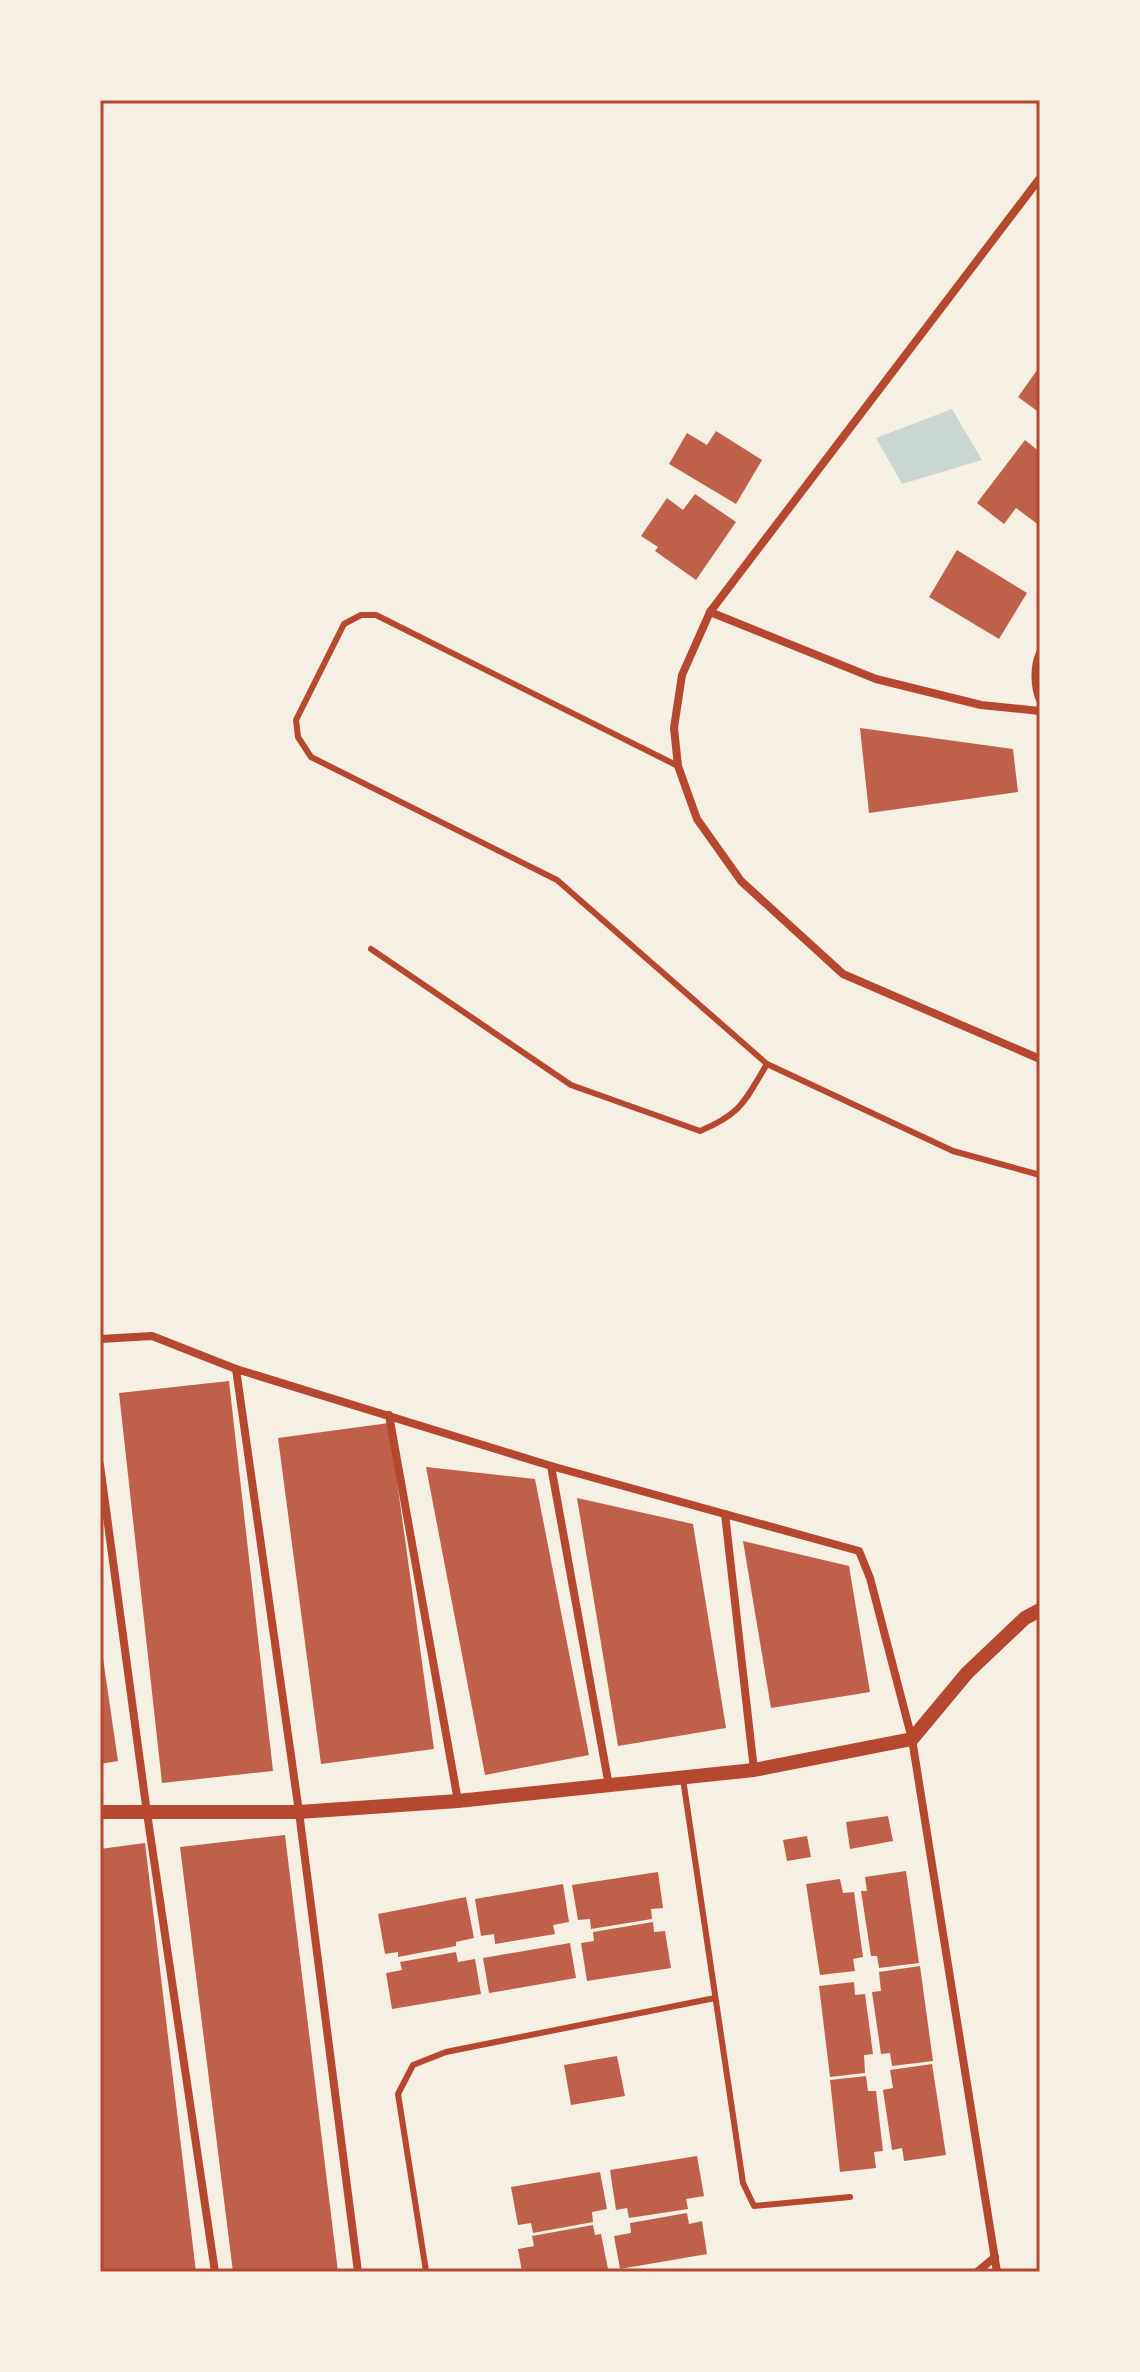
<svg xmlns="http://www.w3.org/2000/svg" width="1140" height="2372" viewBox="0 0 1140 2372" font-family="Inter,sans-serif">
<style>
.water{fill:#c9d6d2}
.building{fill:#bf614a}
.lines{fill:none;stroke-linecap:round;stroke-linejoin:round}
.service{stroke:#b5482f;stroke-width:6}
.minor{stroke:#b5482f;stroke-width:8}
.tertiary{stroke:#b5482f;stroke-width:14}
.neatline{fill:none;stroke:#b5482f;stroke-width:3}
</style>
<rect width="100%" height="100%" fill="#f6efe4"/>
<polygon class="water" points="952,409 982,460 902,484 876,438"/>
<g class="building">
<polygon points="1040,366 1040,413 1018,397"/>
<polygon points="716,431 762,460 736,504 669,464 687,433 707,445"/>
<polygon points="1025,440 1040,452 1040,526 1016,508 1004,524 977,503"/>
<polygon points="695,494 736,522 696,580 655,551 658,547 641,536 667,498 683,510"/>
<polygon points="957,550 1027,593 999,639 929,597"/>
<polygon points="860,728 1013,749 1018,792 869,813"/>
<polygon points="229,1381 273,1771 162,1783 119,1393"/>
<polygon points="389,1423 434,1749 321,1764 278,1438"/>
<polygon points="426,1467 535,1479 589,1755 485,1775"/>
<polygon points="577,1498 693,1524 726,1728 618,1746"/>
<polygon points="743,1541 849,1566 870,1692 771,1708"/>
<polygon points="100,1638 118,1761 100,1764"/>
<polygon points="888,1816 893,1841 850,1849 846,1822"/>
<polygon points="285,1835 338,2272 233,2272 180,1847"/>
<polygon points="807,1836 811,1857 787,1861 783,1840"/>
<polygon points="145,1843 196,2272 100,2272 100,1849"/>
<polygon points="906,1871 919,1963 879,1968 877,1956 871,1956 861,1891 867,1891 865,1877"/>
<polygon points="658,1872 663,1908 651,1909 652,1919 591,1929 590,1919 578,1920 572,1885"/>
<polygon points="840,1879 843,1893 854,1892 863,1957 853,1959 855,1971 820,1975 806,1884"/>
<polygon points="563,1884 569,1922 553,1925 555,1934 495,1944 494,1934 481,1936 475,1899"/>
<polygon points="466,1897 474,1938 456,1942 456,1946 398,1957 398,1952 385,1954 378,1914"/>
<polygon points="653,1922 654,1932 665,1931 671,1968 587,1981 581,1943 594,1941 593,1932"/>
<polygon points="570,1943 576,1978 489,1993 483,1958"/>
<polygon points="456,1952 458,1962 475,1959 481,1994 392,2009 386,1973 402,1970 400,1962"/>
<polygon points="920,1966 933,2061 892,2066 890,2053 881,2054 872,1992 881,1991 879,1972"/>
<polygon points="854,1982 855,1995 865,1994 873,2054 864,2055 865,2073 830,2077 819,1986"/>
<polygon points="617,2056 625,2096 571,2105 564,2065"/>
<polygon points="932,2064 946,2155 904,2161 902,2148 892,2150 883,2090 893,2088 890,2070"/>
<polygon points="866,2076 868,2091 876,2091 883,2151 874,2152 876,2168 840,2172 830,2080"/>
<polygon points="697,2156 704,2196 686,2199 688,2209 629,2218 627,2208 616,2210 610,2170"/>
<polygon points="600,2172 607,2209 592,2212 593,2222 533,2233 531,2223 518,2225 511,2187"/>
<polygon points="687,2213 689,2224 702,2221 707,2254 620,2269 614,2236 631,2233 630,2223"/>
<polygon points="593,2225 595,2235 601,2234 608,2269 592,2272 522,2272 518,2249 534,2246 532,2236"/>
</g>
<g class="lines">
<g class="service">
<polyline points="678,766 376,615 361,615 344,624 296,720 298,737 311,757 557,880 767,1064 953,1151 1040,1175"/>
<path d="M 371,949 L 571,1085 L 700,1131 C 742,1113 744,1102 767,1064"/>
<polyline points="683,1779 743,2183 754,2206 850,2197"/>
<polyline points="426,2271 398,2094 413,2065 446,2052 715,1998"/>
</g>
<g class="minor">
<polyline points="1040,178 710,612 682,675 674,728 678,766 697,819 741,881 843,974 1040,1059"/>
<polyline points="710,612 876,679 981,705 1040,711"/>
<path d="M 1040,653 C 1034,666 1034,686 1040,700"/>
<polyline points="100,1339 152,1336 236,1369 551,1466 859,1551 870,1578 912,1739 997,2272"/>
<polyline points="236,1369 299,1812 358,2272"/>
<polyline points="389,1415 458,1801"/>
<polyline points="100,1465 147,1813 215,2272"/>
<polyline points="551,1466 609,1786"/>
<polyline points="725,1514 754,1770"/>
<polyline points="977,2272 995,2257"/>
</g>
<polyline class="tertiary" points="100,1812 299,1812 458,1801 754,1770 912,1739 967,1673 1025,1618 1040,1610"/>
</g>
<rect width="1140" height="2372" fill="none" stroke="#f6efe4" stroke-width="204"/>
<rect x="102" y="102" width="936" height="2168" class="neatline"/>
</svg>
